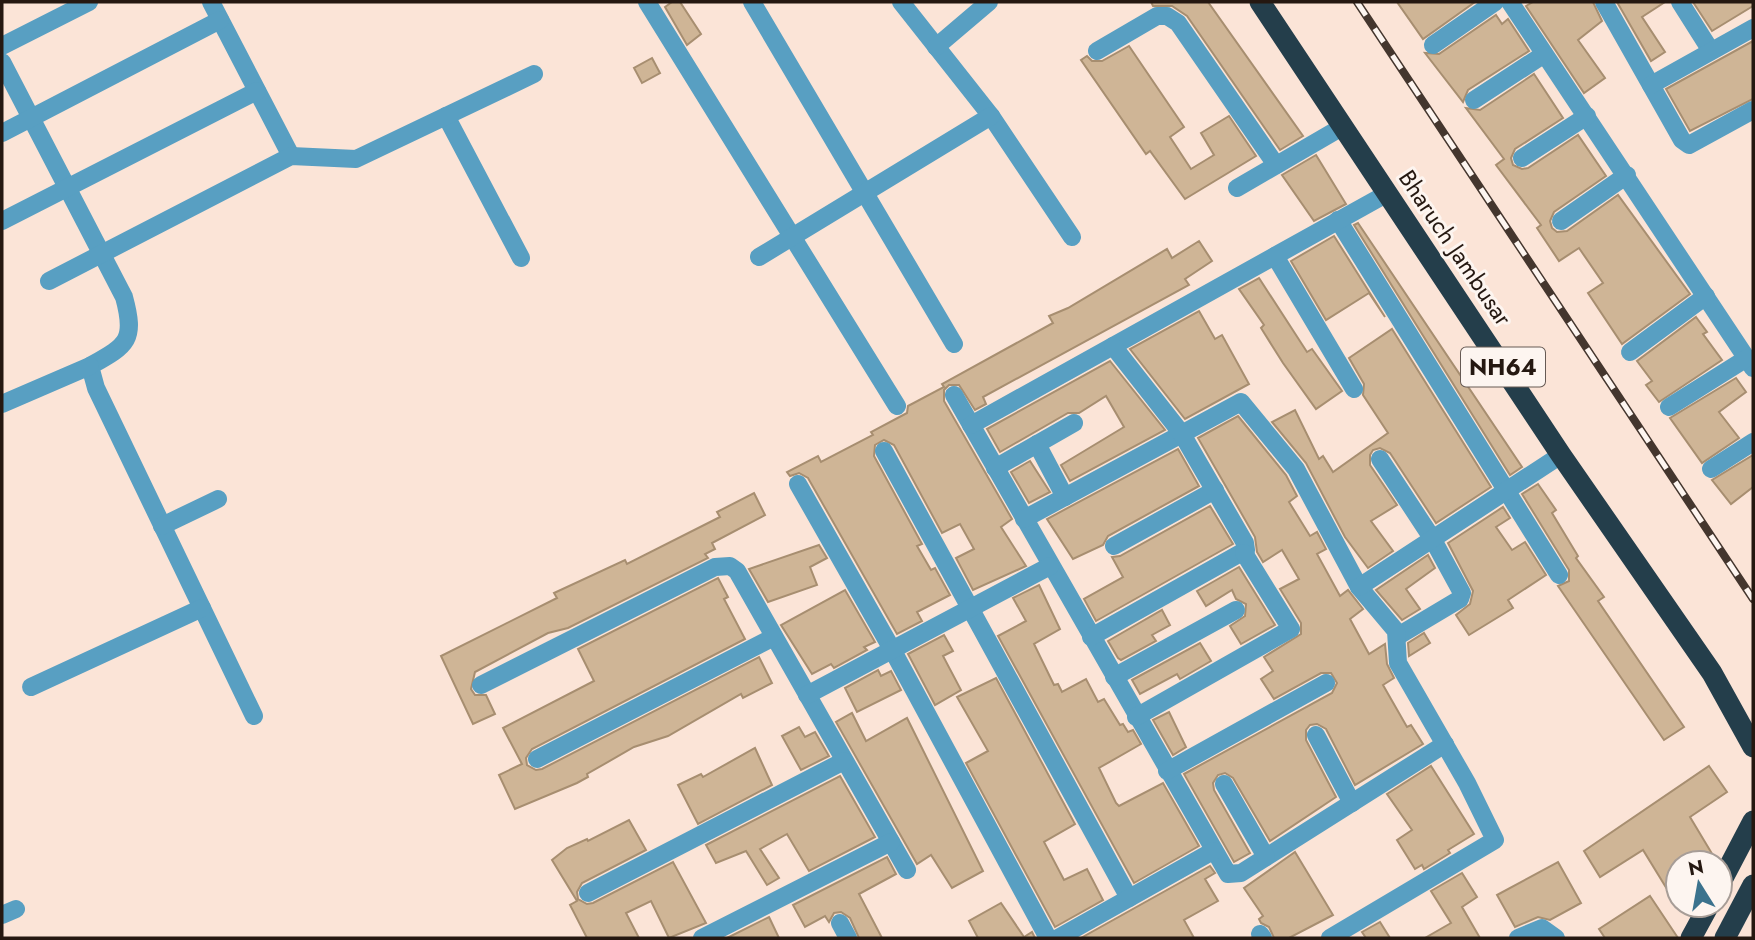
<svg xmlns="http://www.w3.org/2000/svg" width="1755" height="940" viewBox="0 0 1755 940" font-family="Jost,sans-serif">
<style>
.building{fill:#cfb596;stroke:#a78e70;stroke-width:2}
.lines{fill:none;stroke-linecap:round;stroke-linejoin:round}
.minor{stroke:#589fc2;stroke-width:18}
.highway{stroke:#243e4b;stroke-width:21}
.rail-casing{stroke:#44362e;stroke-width:8}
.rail{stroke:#fdf5f0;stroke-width:5;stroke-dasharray:16;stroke-linecap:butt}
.labels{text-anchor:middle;stroke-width:6;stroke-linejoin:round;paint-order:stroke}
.shield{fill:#fdf5f0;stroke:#665a54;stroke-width:2}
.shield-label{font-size:23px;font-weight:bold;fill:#251811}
.street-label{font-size:24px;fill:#251811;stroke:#fdf5f0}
</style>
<rect width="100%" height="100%" fill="#fbe4d7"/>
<g class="building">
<polygon points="672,2 680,2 701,34 687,45 665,7"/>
<polygon points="1151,2 1208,2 1303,136 1280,150 1187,16 1172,6 1153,6"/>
<polygon points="1397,2 1475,2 1423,39"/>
<polygon points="1533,2 1593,2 1602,21 1578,40 1605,78 1584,93 1526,6"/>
<polygon points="1617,2 1665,2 1642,17 1665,52 1651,61"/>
<polygon points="1693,2 1753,2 1753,6 1712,31"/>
<polygon points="1496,15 1502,24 1508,19 1529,51 1468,90 1463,102 1425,53 1439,54"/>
<polygon points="1753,41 1753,99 1690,131 1666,89"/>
<polygon points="1129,46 1184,127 1170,137 1191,169 1214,155 1201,133 1229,116 1256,156 1185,199 1150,151 1146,154 1081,60 1087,56 1092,61 1102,61"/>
<polygon points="652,58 660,73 642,83 634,68"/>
<polygon points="1534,74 1563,118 1515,149 1511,158 1513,165 1522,169 1528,168 1578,135 1606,176 1554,212 1550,221 1552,228 1557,232 1567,231 1618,195 1690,294 1622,344 1588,293 1603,283 1579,248 1559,261 1537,228 1541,225 1496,165 1504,159 1466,108 1480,110"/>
<polygon points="1316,155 1346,204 1314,221 1282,175"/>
<polygon points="1358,223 1522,467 1510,475 1354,225"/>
<polygon points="1334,236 1385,317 1369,293 1326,320 1291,261"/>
<polygon points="1199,241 1212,261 1185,279 1189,285 983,397 986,404 975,410 959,385 949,385 944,390 944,401 1012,519 1001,527 1026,566 973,590 956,558 974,549 960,524 942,533 894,445 884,440 875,445 874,456 922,544 917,546 931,570 935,568 950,595 917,612 922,621 897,634 808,478 799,473 790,476 787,472 818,456 821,462 873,435 871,432 907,413 908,406 944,387 942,384 1053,323 1049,316 1068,308 1167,249 1172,258"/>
<polygon points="1259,278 1307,352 1312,349 1342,391 1316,409 1283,363 1261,328 1264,325 1239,289"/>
<polygon points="1199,311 1215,339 1222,335 1249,384 1185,419 1130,349"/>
<polygon points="1696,317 1707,332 1703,334 1722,360 1659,402 1646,385 1652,381 1637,361"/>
<polygon points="1392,329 1491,487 1436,523 1390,453 1380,448 1373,450 1370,455 1370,465 1397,505 1371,521 1393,551 1368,568 1345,537 1306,463 1272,422 1295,410 1319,459 1323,456 1333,472 1388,433 1363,395 1364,384 1349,358"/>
<polygon points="1110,361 1165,430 1070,481 1061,465 1124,427 1106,396 1079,413 1068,413 1000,452 987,429"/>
<polygon points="1736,378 1746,392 1719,412 1739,438 1702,463 1670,418"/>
<polygon points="1238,416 1286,475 1297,496 1289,502 1310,536 1317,532 1326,549 1317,554 1340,596 1348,590 1363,609 1350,619 1369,654 1385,644 1387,664 1394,678 1383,685 1407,727 1411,725 1423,744 1355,785 1326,729 1317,724 1310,725 1306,730 1306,740 1336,797 1270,841 1233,778 1225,773 1218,775 1213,783 1214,790 1250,853 1234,862 1184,774 1332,693 1337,683 1331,673 1321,673 1274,699 1261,679 1273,671 1264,657 1301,634 1301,623 1280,589 1299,579 1282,550 1263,562 1257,552 1255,537 1198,438"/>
<polygon points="1178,449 1199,486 1108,536 1103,545 1073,559 1047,519"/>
<polygon points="1753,455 1753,487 1731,504 1712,480"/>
<polygon points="1030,461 1050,492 1029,503 1011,472"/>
<polygon points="1538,484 1556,510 1552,513 1578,556 1576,558 1604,597 1598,601 1684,727 1664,740 1558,586 1569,581 1569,570 1522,494"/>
<polygon points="754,493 765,515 712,543 715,549 705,554 708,558 568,628 548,633 475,672 471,689 475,695 486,695 495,714 473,724 441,656 557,598 554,593 625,560 627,564 720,517 717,512"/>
<polygon points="1210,506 1233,544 1096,621 1084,599 1123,577 1112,557 1120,556"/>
<polygon points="1503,507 1510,518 1496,527 1512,550 1525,542 1546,575 1508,600 1513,608 1469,635 1456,615 1470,604 1473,591 1448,543"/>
<polygon points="819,545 827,558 810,567 817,585 768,602 749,569"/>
<polygon points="1428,555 1435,568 1406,589 1420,609 1402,620 1376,590"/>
<polygon points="1239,567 1275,625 1241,644 1230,626 1245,616 1246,604 1236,599 1232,590 1206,606 1197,591"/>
<polygon points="718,578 728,597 724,599 745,639 532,749 526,758 527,765 536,770 542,769 759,657 772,683 743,698 741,694 668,736 634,747 587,774 588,777 577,783 515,809 499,775 522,764 503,728 594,681 578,649"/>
<polygon points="1039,585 1060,629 1034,644 1054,685 1058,684 1062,692 1086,679 1098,702 1104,699 1120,725 1123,724 1128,732 1133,730 1141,744 1099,768 1116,803 1119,806 1163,783 1199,846 1134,883 998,636 1026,621 1013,598"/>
<polygon points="845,590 875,642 864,647 867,650 834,668 831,664 812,674 781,625"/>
<polygon points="1162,610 1170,625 1152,635 1156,641 1121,660 1118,658 1108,641"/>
<polygon points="1424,633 1430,643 1409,656 1408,643"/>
<polygon points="944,635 953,651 943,656 961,690 935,705 908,654"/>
<polygon points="1200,643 1211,661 1180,679 1177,674 1140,694 1132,680"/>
<polygon points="878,670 881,676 891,671 901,690 857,712 845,688"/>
<polygon points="996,678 1075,824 1044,842 1064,880 1087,869 1103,900 1055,927 966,763 988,751 957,697"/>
<polygon points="1169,712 1186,747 1173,755 1153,720"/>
<polygon points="852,713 866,741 907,718 983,871 952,888 931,855 917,864 836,722"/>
<polygon points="799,727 805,737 815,732 829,756 801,770 782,736"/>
<polygon points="755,748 772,785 698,824 678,785 701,774 703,777"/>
<polygon points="1431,766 1474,834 1448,850 1450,853 1424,869 1422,865 1415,869 1397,840 1412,830 1387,794"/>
<polygon points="1709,766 1727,792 1690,817 1717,862 1678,863 1678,907 1643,850 1600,877 1584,851"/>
<polygon points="840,776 875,837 809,871 787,834 760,849 779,878 767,885 746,851 716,863 706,845"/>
<polygon points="629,820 646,850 582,883 577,892 578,899 587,904 593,903 673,862 706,923 669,938 651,901 626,913 639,938 587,938 570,905 577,901 552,860 567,848 587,839 588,841"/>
<polygon points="1295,852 1333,915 1289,938 1274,938 1269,927 1261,923 1259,919 1263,916 1244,888"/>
<polygon points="887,857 896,874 859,894 882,938 859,938 850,918 841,912 834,913 829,922 825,916 805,927 793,905"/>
<polygon points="1558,862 1581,903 1550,920 1538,917 1515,927 1497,895"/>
<polygon points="1210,866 1215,873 1205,879 1218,901 1184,920 1194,938 1081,938"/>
<polygon points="1462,873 1477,897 1462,907 1480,938 1425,938 1451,923 1431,891"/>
<polygon points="1650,896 1678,938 1605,938 1599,929"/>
<polygon points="1001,903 1024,937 1032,932 1035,938 978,938 969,921"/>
<polygon points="769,917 779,938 727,938"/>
<polygon points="1380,922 1390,938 1366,938 1362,932"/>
</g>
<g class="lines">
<g class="minor">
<polyline points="211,2 291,156"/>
<polyline points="647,2 897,406"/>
<polyline points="752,2 954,344"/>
<polyline points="901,2 991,116 1072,237"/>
<polyline points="1510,2 1753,368"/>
<polyline points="1604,2 1682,140 1689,145 1753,110"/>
<polyline points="1680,2 1711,51"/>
<polyline points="1433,45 1495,2"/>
<polyline points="2,46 89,2"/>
<polyline points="936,47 989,2"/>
<polyline points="1097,51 1157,16 1167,16 1178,23 1276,165"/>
<path d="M 2,62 L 124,297 C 136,341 127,345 90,366 L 96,388 L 254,716"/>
<polyline points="1651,85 1753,28"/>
<polyline points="1474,100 1543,55"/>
<polyline points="446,116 521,258"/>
<polyline points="2,133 220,20"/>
<polyline points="1522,158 1587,116"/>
<polyline points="1237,188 1342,127"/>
<polyline points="1338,220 1559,575"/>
<polyline points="2,221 257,91"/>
<polyline points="1561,221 1627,175"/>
<polyline points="1275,256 1354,389"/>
<polyline points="759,257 991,116"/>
<polyline points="49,281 291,156 356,159 534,74"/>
<polyline points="1630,352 1706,296"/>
<polyline points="954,395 1228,874 1241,873 1445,744"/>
<polyline points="2,404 90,366"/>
<polyline points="1669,407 1747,358"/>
<polyline points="971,425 1388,193"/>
<polyline points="1037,444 1065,497"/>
<polyline points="884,451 1129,898"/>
<polyline points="1380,459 1432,538 1462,593 1460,599 1398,636"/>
<polyline points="995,468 1074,423"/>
<polyline points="1711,469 1753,442"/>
<polyline points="798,484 893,651 1048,938"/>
<polyline points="1024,519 1241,402 1296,469 1359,587 1396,631 1398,663 1467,783 1495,840 1330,938"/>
<polyline points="162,526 218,499"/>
<polyline points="1114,546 1215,490"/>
<polyline points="1359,587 1561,455"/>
<polyline points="1091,637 1246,550 1245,543 1182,434 1113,346"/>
<polyline points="1114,677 1236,610"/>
<polyline points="481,685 715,567 730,566 737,571 907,870"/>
<polyline points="31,687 202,608"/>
<polyline points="807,695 1050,566"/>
<polyline points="1136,717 1291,629 1244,553"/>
<polyline points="1316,735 1352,803"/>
<polyline points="537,759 774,637"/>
<polyline points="1167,771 1326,683"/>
<polyline points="1224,784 1266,857"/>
<polyline points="588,893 844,761"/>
<polyline points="2,915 16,909"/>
<polyline points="840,923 848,938"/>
<polyline points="1260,934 1263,938"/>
<polyline points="702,938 891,842"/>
<polyline points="1058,938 1213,851"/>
<polyline points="1518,938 1542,928 1556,938"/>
</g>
<g class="highway">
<polyline points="1260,2 1561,455 1712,673 1753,747"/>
<polyline points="1720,884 1753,821"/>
<polyline points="1691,938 1709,905"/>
<polyline points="1725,938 1753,885"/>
</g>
<g class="rail-casing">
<polyline id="rail" points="1357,2 1753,599"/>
</g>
<use href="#rail" class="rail"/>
</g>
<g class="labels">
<rect class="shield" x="1461" y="347.5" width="84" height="39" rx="5"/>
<g class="shield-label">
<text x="1503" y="375">NH64</text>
</g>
<g class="street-label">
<text transform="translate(1455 248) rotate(56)" y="8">Bharuch Jambusar</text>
</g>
</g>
<rect width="1755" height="940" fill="none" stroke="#251811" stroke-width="7"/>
<g transform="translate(1699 884) rotate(349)"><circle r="33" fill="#fdf5f0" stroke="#a79d97" stroke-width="2"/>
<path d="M0-5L12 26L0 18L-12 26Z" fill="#3b728d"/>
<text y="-10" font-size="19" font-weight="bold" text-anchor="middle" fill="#251811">N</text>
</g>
</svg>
